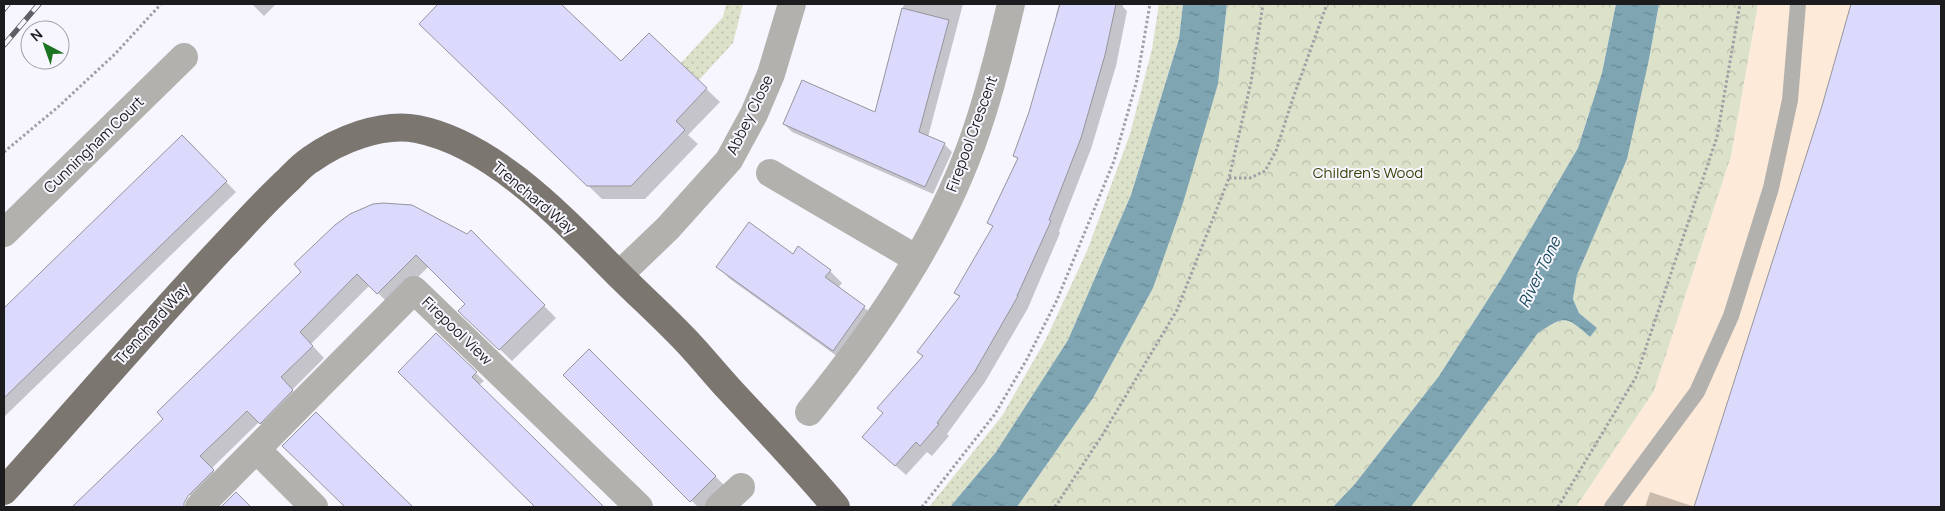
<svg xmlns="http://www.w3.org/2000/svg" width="1945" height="511" viewBox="0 0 1945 511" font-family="Manrope,sans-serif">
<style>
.commercial{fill:#fdead9}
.grass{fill:url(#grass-dots)}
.park{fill:url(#park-crowns)}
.water{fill:url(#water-ripples)}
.shadow{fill:#0003}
.building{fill:#dcdafc;stroke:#95959d}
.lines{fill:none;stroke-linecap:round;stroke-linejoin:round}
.path{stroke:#a09fa5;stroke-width:3;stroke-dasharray:2.5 2.5;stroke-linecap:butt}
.service{stroke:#b3b1ad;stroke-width:16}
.minor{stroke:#b3b1ad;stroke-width:28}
.primary{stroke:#7b7670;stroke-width:28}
.rail-casing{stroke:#5f5f64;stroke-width:5.5}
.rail{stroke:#f7f6fe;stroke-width:4;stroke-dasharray:11;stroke-linecap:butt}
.labels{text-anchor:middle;stroke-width:4;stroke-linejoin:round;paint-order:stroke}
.street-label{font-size:15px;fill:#1c1c1f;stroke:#f7f6fe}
.park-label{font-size:15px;fill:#3b4209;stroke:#f7f6fe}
.water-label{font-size:16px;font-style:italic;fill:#144a5a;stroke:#f7f6fe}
</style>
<defs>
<pattern id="grass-dots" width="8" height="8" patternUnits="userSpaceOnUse" patternTransform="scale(1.25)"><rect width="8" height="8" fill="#dce1ca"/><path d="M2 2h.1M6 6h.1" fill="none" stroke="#bcc0ad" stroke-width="1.8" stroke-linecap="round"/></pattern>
<pattern id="park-crowns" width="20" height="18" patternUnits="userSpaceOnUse" patternTransform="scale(1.25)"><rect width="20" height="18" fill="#dce1ca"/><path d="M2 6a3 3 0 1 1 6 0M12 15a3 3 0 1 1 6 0" fill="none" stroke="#bcc0ad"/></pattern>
<pattern id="water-ripples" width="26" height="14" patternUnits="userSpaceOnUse" patternTransform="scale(1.25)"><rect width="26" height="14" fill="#7fa5b3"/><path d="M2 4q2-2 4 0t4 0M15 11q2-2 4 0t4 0" fill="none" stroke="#678691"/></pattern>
</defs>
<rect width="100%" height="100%" fill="#f7f6fe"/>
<polygon class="commercial" points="1758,4 1941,4 1941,507 1576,507 1654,391 1731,156"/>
<g class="grass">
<polygon points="726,4 743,4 733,43 699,80 681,63 723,17"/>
<polygon points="1159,4 1183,4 1179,39 1131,195 1068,340 996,452 950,507 929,507 1002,416 1046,339 1087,251 1130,134 1152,49"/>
</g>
<g class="park">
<polygon points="1227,4 1616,4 1602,73 1578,148 1503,276 1439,376 1354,485 1333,507 1017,507 1093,398 1153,288 1218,84"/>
<path d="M 1659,4 L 1758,4 L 1731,156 L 1654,391 L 1576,507 L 1411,507 L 1538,333 C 1565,315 1566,316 1590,337 L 1597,328 L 1579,313 L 1573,299 L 1577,275 L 1600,220 L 1649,59 Z"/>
</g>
<g class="water">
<polygon points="1183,4 1227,4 1218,84 1183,203 1153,288 1093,398 1017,507 950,507 996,452 1068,340 1131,195 1179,39"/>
<path d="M 1616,4 L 1659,4 L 1649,59 L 1627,159 L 1577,275 L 1573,299 L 1579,313 L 1597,328 L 1590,337 C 1566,316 1565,315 1538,333 L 1411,507 L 1333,507 L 1354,485 L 1439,376 L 1503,276 L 1578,148 L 1602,73 Z"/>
</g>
<g class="shadow">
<polygon points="252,4 276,4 264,16"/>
<polygon points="440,4 559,4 621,63 649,34 720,102 688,135 698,144 645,199 602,199 421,24"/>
<polygon points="904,4 963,4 928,137 944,144 952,152 933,194 792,132 784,124 875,114"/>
<polygon points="1059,4 1123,4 1123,7 1127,11 1116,66 1091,149 1059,231 1060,233 1028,308 985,382 947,434 949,436 932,456 927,452 906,475 874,447 884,413 924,357 919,352 961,298 955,293 993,227 988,222 1018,160 1014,155 1030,113 1058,17 1056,15"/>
<polygon points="1853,4 1941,4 1941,507 1645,507 1650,492 1695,507 1823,106"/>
<polygon points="182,136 236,192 4,417 4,310"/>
<polygon points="471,232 556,318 512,361 460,311 467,304 429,266 390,305 370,285 311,344 324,358 292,390 304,402 272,435 259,422 211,469 225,482 201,506 188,493 173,507 75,506 165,419 303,272 468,236"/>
<polygon points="794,256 830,271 842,283 838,288 864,307 876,319 845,362 730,279 718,267"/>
<polygon points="436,335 484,381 479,385 602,507 537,507 400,372"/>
<polygon points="589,351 726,487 706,507 698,507 565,375"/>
<polygon points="316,413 411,507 346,507 284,446"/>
</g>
<g class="building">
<polygon points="438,4 561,4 621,61 649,33 707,88 676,121 685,130 631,186 587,186 419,24"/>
<polygon points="1060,4 1116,4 1105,55 1081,138 1049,220 1051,221 1017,296 1018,296 975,371 937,423 939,424 920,446 916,442 895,466 862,437 883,413 877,408 923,356 917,352 960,296 954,293 993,226 987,223 1018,158 1013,156 1029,112"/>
<polygon points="1851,4 1941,4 1941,507 1694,507 1822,106"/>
<polygon points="902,8 949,20 919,132 945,143 925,187 783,124 802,80 875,112"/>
<polygon points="182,135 227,181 4,398 4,308"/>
<polygon points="383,203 412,205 467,234 471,230 545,305 499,350 458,311 465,304 416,255 377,294 357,274 300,332 313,346 281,377 293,390 260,424 247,411 200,456 214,470 188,496 184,503 184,507 72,507 163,419 157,412 301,272 294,264 335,225 350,214 373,204"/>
<polygon points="749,222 793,254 798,246 813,257 831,270 825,277 865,306 833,351 716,267"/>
<polygon points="436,333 477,372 472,377 604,507 535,507 398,372"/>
<polygon points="589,349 716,476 690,502 563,375"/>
<polygon points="316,412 381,476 413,507 345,507 304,467 282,446"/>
<polygon points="236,492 251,507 221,507"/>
</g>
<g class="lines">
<g class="path">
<polyline points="4,152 58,107 115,54 161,4"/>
<polyline points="1229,178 1250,178 1265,171 1276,151 1292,101 1327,4"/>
<polyline points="922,507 995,414 1027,359 1057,300 1114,161 1137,80 1150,4"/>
<polyline points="1055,507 1103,434 1177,310 1229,178 1251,82 1263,4"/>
<polyline points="1558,507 1636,377 1717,137 1740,4"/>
</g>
<polyline class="service" points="1612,507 1697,392 1731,316 1771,188 1790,100 1798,4"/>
<g class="minor">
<polyline points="770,173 917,259"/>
<polyline points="4,233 184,57"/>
<polyline points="619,275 668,228 729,160 754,114 771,74 792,4"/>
<path d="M 809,412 C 878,327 942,234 977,129 C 991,88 1001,46 1011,4"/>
<polyline points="257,450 314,507"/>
<polyline points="199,507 414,290 639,507"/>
<polyline points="719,507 741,487"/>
</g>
<path class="primary" d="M 4,491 C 77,410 147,328 221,249 C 244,225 265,201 289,179 C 295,173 302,165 310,160 C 338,140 382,122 417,129 C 494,144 564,220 618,274 C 642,298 668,321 691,346 C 704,360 716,375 729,389 C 765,428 802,466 836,507"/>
<g class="rail-casing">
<g id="rail">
<polyline points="4,9 8,4"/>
<polyline points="4,45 39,4"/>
</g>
</g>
<use href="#rail" class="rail"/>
</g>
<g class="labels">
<g class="street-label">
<text transform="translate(750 115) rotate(-64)" y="5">Abbey Close</text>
<text transform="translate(972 134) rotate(-70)" y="5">Firepool Crescent</text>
<text transform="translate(94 145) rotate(-44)" y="5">Cunningham Court</text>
<text transform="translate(534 198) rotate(40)" y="5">Trenchard Way</text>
<text transform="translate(152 324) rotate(-48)" y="5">Trenchard Way</text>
<text transform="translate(457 331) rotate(44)" y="5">Firepool View</text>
</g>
<g class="park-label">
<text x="1368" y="178">Children's Wood</text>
</g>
<g class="water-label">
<text transform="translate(1539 272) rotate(-64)" y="6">River Tone</text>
</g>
</g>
<rect width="1945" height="511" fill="none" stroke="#1c1c1f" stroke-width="10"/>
<g transform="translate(45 45) rotate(319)"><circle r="24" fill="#f7f6fe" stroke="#9f9fa5"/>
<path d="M0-4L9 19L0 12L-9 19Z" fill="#1c7420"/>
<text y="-8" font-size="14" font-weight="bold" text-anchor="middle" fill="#1c1c1f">N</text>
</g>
</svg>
